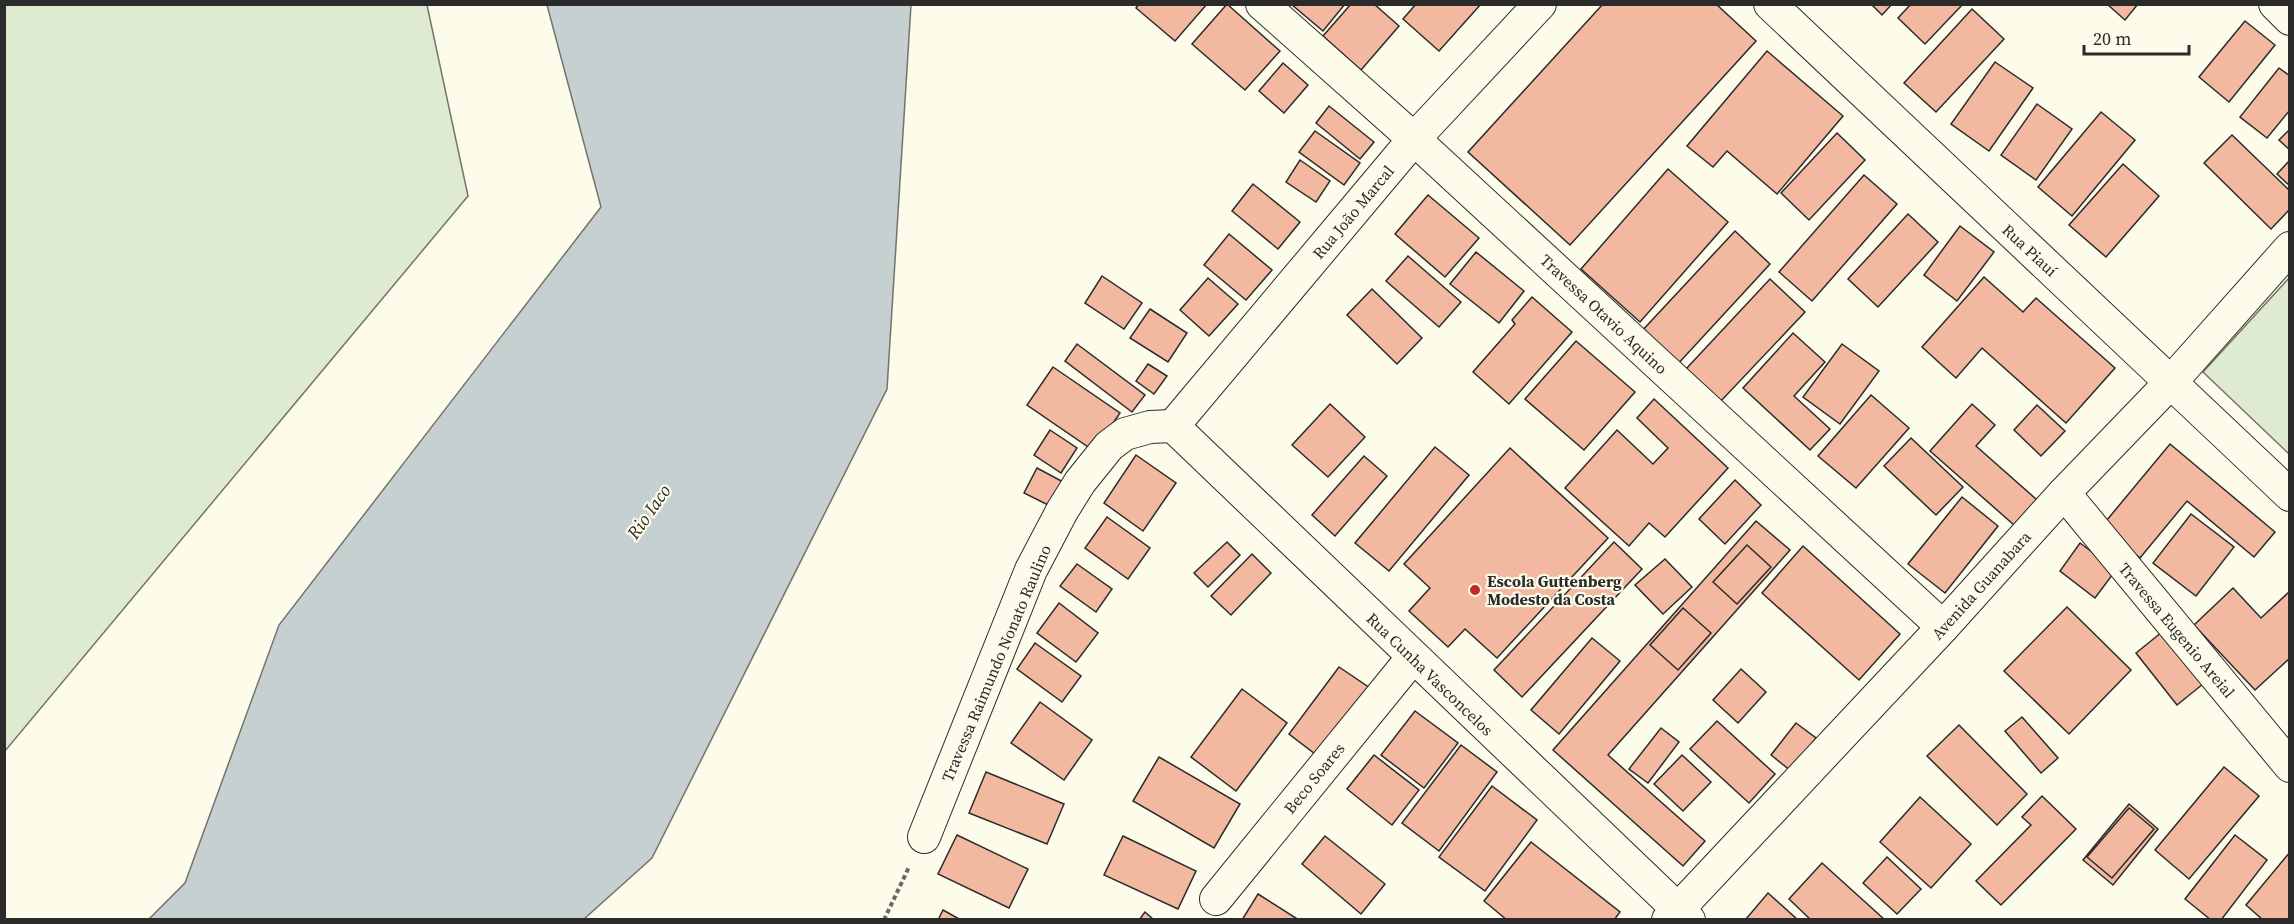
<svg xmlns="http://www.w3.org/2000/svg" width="2294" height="924" viewBox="0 0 2294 924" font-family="'Source Serif 4',serif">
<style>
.green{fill:#deebd1;stroke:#74746e;stroke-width:1.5}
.water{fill:#c7d0d0;stroke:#74746e;stroke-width:1.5}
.building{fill:#f2b8a0;stroke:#2b2b2b;stroke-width:1.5}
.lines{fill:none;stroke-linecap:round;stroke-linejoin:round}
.minor-casing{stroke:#2b2b2b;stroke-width:34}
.path{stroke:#6a6964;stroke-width:4;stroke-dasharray:4.5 3;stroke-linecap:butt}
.minor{stroke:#fdfbea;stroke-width:32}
.poi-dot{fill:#c62828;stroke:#fdfbea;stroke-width:2}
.labels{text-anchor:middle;stroke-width:4.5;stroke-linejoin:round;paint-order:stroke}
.street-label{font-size:16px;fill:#2b2b2b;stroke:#fdfbea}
.poi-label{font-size:16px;font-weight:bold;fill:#2b2b2b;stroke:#fdfbea;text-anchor:start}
.water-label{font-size:18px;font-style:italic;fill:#2b2b2b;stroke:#fdfbea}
</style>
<rect width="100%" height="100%" fill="#fdfbea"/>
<g class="green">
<polygon points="5,4 427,5 468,196 5,751"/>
<polygon points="2289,278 2289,454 2203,372"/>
</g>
<polygon class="water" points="547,5 911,5 887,389 652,858 584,919 149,919 185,883 279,625 601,207"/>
<g class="building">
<polygon points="1139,4 1207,4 1175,41 1136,8"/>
<polygon points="1227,4 1280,51 1245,90 1192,44"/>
<polygon points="1291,4 1345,4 1323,31"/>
<polygon points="1351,4 1374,4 1399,26 1361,70 1323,36"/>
<polygon points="1416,4 1481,4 1439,51 1403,19"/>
<polygon points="1603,4 1716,4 1756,41 1570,245 1468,152"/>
<polygon points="1871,4 1892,4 1882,15"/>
<polygon points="1911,4 1963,4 1925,44 1898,18"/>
<polygon points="2107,4 2138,4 2125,20"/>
<polygon points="1972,9 2004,39 1936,112 1904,83"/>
<polygon points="2245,21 2275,45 2229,102 2199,77"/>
<polygon points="1767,51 1843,116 1777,194 1727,151 1713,167 1687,146"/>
<polygon points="1995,62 2033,88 1989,151 1951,124"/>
<polygon points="1283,63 1308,85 1284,113 1259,91"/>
<polygon points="2279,68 2290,76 2290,110 2267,138 2240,117"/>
<polygon points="2037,104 2072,129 2036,180 2001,155"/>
<polygon points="1329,106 1374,142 1360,159 1316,123"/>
<polygon points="2101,112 2135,140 2072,216 2038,187"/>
<polygon points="2290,129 2290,150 2279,140"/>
<polygon points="1315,131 1360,163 1344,185 1299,152"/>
<polygon points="1837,133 1865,160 1809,220 1781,193"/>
<polygon points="2232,135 2290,191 2290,209 2271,229 2204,163"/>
<polygon points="1300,160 1330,181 1316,202 1286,182"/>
<polygon points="2290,160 2290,186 2277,174"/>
<polygon points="2123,164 2159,196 2106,257 2069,225"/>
<polygon points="1668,169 1728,222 1640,322 1581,269"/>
<polygon points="1864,175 1897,204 1812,301 1779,272"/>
<polygon points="1253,184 1300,222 1278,249 1232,211"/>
<polygon points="1428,195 1479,238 1445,277 1395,234"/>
<polygon points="1908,214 1938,242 1878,307 1848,279"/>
<polygon points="1960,226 1994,252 1957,301 1924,275"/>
<polygon points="1735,231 1770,264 1676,366 1640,333"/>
<polygon points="1229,234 1272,270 1246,300 1204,265"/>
<polygon points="1476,252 1524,291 1499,323 1450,284"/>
<polygon points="1408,256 1461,302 1439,327 1386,281"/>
<polygon points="1102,276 1142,303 1124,329 1085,303"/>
<polygon points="1984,277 2023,312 2036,298 2115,368 2066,423 1982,348 1956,378 1922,347"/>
<polygon points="1208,278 1238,304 1209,336 1180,310"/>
<polygon points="1770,279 1805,312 1720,402 1686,369"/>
<polygon points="1372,289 1422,338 1397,364 1347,315"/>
<polygon points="1532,297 1572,332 1509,404 1473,372 1515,324 1512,320"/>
<polygon points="1150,309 1187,333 1168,362 1130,338"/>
<polygon points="1793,333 1825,362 1794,396 1830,429 1810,450 1743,388"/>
<polygon points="1576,341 1635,392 1584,450 1525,399"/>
<polygon points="1077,344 1145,395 1132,412 1065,361"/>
<polygon points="1842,344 1879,371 1840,424 1803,397"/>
<polygon points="1148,364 1167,376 1154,394 1136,381"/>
<polygon points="1053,367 1120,413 1094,451 1027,405"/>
<polygon points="1871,395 1909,428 1856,488 1818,456"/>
<polygon points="1654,399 1728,468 1665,537 1649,523 1629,546 1565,488 1617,430 1653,464 1668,448 1637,418"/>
<polygon points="1330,404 1365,437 1328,477 1292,445"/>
<polygon points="1972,404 1995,425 1976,446 2037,500 2014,525 1930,451"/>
<polygon points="2037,405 2065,431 2041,456 2014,430"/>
<polygon points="1050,430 1077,448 1061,473 1034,455"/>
<polygon points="1911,438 1963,487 1936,515 1884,466"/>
<polygon points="2170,444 2275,532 2254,557 2187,501 2140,558 2102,526"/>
<polygon points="1435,447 1469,475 1389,571 1355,543"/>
<polygon points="1510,448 1608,538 1497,658 1465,629 1448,647 1409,611 1430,588 1404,564"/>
<polygon points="1136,455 1176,483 1143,531 1104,503"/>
<polygon points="1364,456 1387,476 1335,536 1312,515"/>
<polygon points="1037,468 1067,484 1054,508 1024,493"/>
<polygon points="1735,480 1761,505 1725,544 1699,519"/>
<polygon points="1962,497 1998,526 1945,593 1908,564"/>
<polygon points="2191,514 2234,547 2196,596 2153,563"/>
<polygon points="1107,517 1150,548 1128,579 1085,548"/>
<polygon points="1756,521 1790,550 1608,755 1705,841 1683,866 1553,750"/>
<polygon points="1227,542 1240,555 1208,587 1194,573"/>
<polygon points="1614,542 1642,569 1522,697 1494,670"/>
<polygon points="2080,543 2116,570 2095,598 2060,571"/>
<polygon points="1747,545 1771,567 1737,604 1713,582"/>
<polygon points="1803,546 1900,634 1859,680 1762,593"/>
<polygon points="1252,554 1271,573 1231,615 1211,596"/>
<polygon points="1665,559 1692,587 1663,614 1635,585"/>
<polygon points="1077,564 1112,589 1096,612 1060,586"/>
<polygon points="2233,588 2261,618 2290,591 2290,658 2255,690 2194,625"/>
<polygon points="1059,603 1098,633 1076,662 1037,633"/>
<polygon points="2067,607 2131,670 2069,734 2004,671"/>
<polygon points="1683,608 1711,633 1678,670 1650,645"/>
<polygon points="2162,632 2203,684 2177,705 2136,653"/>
<polygon points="1592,638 1620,661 1559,734 1531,710"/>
<polygon points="1035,643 1081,676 1062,702 1017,669"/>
<polygon points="1339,667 1370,688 1319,757 1289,734"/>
<polygon points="1741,669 1766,692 1738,723 1713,700"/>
<polygon points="1242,689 1287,723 1236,791 1191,757"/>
<polygon points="1040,702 1092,740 1064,780 1011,743"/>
<polygon points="1415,711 1458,743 1424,788 1381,755"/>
<polygon points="2022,717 2058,758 2041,773 2005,731"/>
<polygon points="1717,721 1775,774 1749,803 1690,749"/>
<polygon points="1796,723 1816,738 1791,771 1771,755"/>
<polygon points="1959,725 2027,794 1997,825 1927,756"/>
<polygon points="1661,728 1679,742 1648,783 1629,769"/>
<polygon points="1461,745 1497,772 1439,851 1402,823"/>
<polygon points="1374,755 1419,790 1392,825 1347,789"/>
<polygon points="1682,755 1711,782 1683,811 1654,784"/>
<polygon points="1159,757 1240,804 1214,848 1133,801"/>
<polygon points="2224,767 2259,796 2189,879 2155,850"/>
<polygon points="986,772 1064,804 1047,844 969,813"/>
<polygon points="1492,786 1537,820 1485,891 1439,857"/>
<polygon points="2042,796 2076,829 2001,905 1976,881 2031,825 2022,817"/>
<polygon points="1920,797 1971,844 1931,888 1880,842"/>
<polygon points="2129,804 2158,829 2113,885 2083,860"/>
<polygon points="2129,808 2154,829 2112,878 2087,857"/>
<polygon points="957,835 1028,869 1009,908 938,874"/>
<polygon points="2235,835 2267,860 2221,920 2211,920 2185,899"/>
<polygon points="1123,836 1196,871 1178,909 1104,875"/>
<polygon points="1325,836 1385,884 1361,914 1302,864"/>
<polygon points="1531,842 1620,912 1614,920 1507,920 1484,901"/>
<polygon points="2290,852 2290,920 2263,920 2246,905"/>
<polygon points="1887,857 1921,889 1897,914 1863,883"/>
<polygon points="1822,863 1885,920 1811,920 1789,899"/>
<polygon points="1768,893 1798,920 1746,919"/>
<polygon points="1258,894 1299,920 1242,920"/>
<polygon points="943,910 961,920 938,920"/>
<polygon points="1145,912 1154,920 1139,920"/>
</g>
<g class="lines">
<g class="minor-casing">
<g id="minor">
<polyline points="1262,4 1414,139 1943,627"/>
<polyline points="1770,4 2290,495"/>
<polyline points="2275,4 2290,19"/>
<polyline points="1173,426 1689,920"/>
<polyline points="1173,426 1414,139 1540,4"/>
<polyline points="2064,493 2290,766"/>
<polyline points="924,837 1031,570 1062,511 1080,482 1109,446 1125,434 1150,427 1173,426"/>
<polyline points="1216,899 1413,657"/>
<polyline points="1668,920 1943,627 2064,493 2170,383 2290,248"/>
</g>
</g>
<polyline class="path" points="884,920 909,867"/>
<use href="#minor" class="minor"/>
</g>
<circle class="poi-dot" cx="1475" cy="590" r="6"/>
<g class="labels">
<g class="street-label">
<text transform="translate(1353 212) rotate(-50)" y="6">Rua João Marcal</text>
<text transform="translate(2030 250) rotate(43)" y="6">Rua Piauí</text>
<text transform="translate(1604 314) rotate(43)" y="6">Travessa Otavio Aquino</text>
<text transform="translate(1981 585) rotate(-48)" y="6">Avenida Guanabara</text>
<text transform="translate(2177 630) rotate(50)" y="6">Travessa Eugenio Areial</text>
<text transform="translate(996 663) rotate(-67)" y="6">Travessa Raimundo Nonato Raulino</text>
<text transform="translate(1430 674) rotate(44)" y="6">Rua Cunha Vasconcelos</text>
<text transform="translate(1314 778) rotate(-51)" y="6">Beco Soares</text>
</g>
<g class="poi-label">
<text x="1487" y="587">Escola Guttenberg<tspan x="1487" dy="18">Modesto da Costa</tspan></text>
</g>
<g class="water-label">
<text transform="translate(649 512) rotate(-55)" y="6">Rio Iaco</text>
</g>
</g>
<rect width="2294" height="924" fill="none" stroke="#2b2b2b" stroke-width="12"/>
<path d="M2084 45v9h105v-9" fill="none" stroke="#2b2b2b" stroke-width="3"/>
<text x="2093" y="45" font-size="18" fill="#2b2b2b" stroke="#fdfbea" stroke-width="4.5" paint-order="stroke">20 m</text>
</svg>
